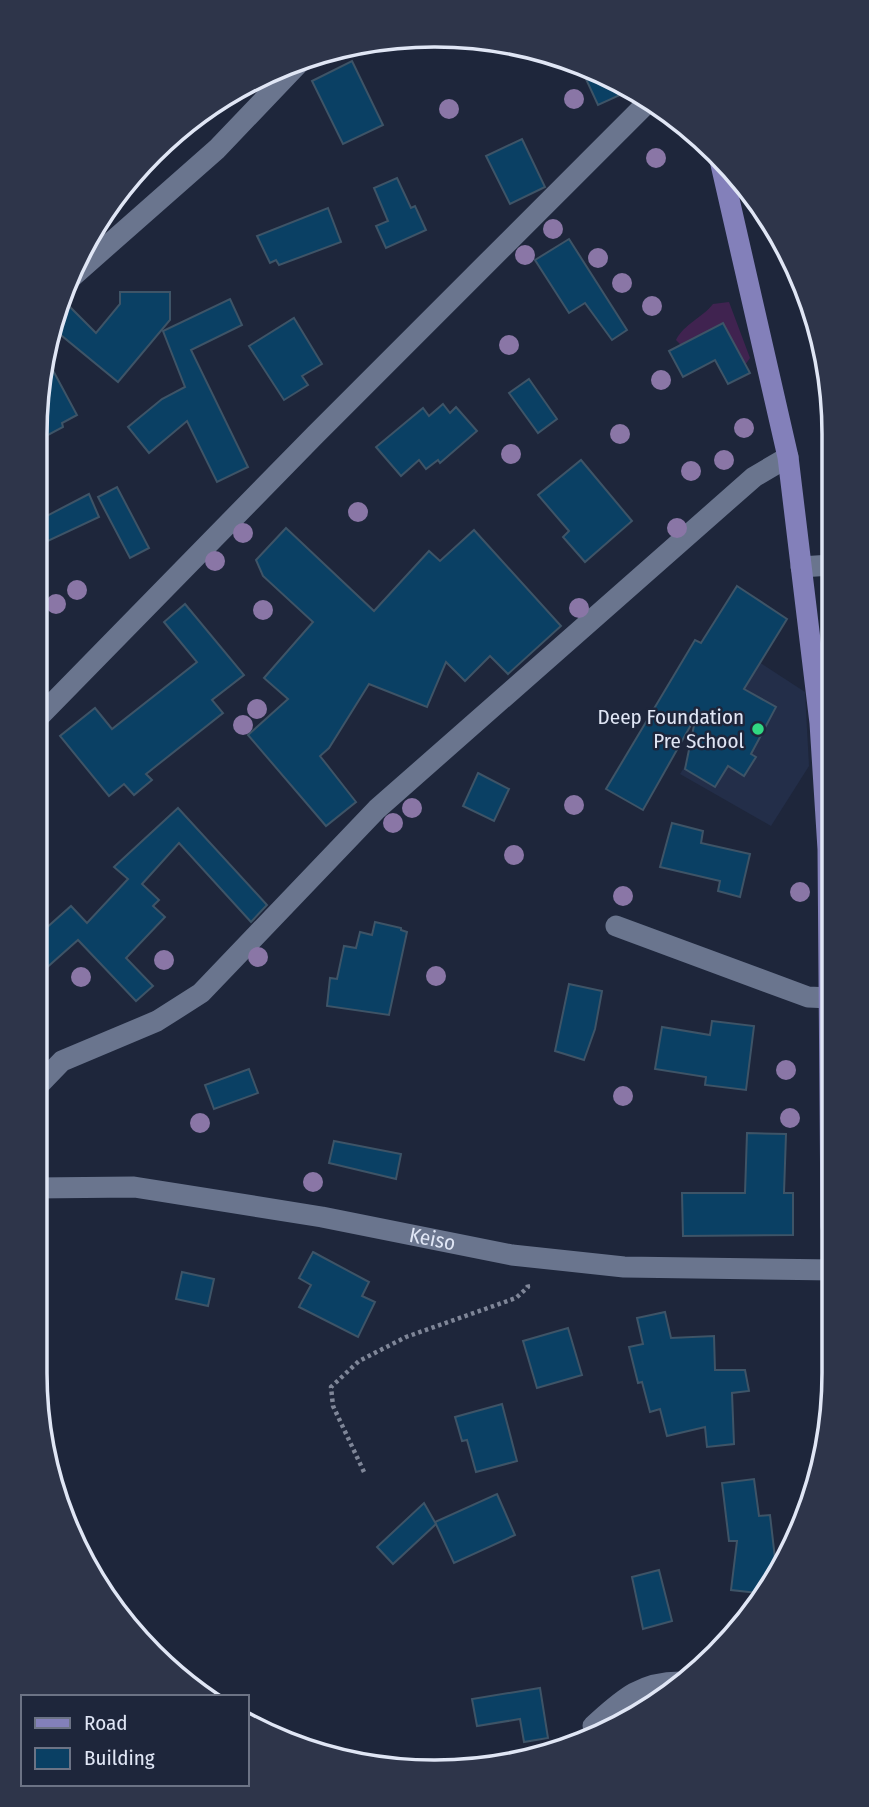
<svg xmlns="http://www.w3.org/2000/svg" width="869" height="1807" viewBox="0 0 869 1807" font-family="'Fira Sans Condensed',sans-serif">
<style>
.built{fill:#232e49}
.green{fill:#402350}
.building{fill:#0a4064;stroke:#3e5467;stroke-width:2}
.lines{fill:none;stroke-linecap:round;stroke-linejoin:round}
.path{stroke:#7f8698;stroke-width:4.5;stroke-dasharray:3.5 3.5;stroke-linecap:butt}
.minor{stroke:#6a758e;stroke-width:21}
.major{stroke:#8380ba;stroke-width:21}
.tree{fill:#8a76a6}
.poi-dot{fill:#31d882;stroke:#1e263b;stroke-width:2.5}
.labels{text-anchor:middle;stroke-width:5;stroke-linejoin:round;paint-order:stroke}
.poi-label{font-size:21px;fill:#e0e6f5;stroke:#1e263b;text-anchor:end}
.street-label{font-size:21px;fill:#e0e6f5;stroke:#1e263b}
.rim{fill:none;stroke:#e0e6f5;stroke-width:3.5}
</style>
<rect width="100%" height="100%" fill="#1e263b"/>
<polygon class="built" points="753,658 805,692 809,766 771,826 680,774"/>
<path class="green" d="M 729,302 L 750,358 L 745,365 L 723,323 L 681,345 L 676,340 C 684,324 702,318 713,304 Z"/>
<g class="building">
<polygon points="352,61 383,125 343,144 312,81"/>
<polygon points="579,64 588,66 631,90 598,105"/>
<polygon points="522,139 545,187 510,204 486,156"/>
<polygon points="397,178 411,208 415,206 426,230 386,248 376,226 388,221 374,188"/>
<polygon points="328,208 341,242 279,265 276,260 270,263 257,236"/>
<polygon points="569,239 627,330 612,340 585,303 569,313 535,260"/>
<polygon points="120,292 170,292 170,320 118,382 56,331 58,317 69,306 96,333 120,304"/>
<polygon points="230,299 242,325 191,350 248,467 217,482 187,421 149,453 128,427 162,399 185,387 163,331"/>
<polygon points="294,318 322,364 302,376 308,385 284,400 249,346"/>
<polygon points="723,323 750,373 728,384 715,360 683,377 669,351"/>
<polygon points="49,363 77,415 62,423 63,427 35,442"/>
<polygon points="529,379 557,419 538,433 509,393"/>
<polygon points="443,404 450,413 456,407 477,431 440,463 438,460 426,469 419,460 401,476 376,447 423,408 429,416"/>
<polygon points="581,460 632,521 585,562 563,537 569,531 538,495"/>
<polygon points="117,487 149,548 130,558 98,497"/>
<polygon points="89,494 99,517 35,547 35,522"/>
<polygon points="286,528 374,611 429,551 440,561 474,530 561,626 508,674 490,656 465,681 446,662 427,707 369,684 329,748 320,756 356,802 326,826 248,735 288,699 264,678 313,622 263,576 256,560"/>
<polygon points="737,586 787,619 744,689 776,707 751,754 756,757 744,776 728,766 715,787 685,769 696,716 643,810 606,789 695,640 701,643"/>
<polygon points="185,604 244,675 212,700 223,713 146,774 152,780 134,795 124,784 109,796 60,736 95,708 112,729 197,662 164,622"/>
<polygon points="478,773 509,789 494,821 463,806"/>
<polygon points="178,808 267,905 251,922 179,843 142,884 159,900 153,906 165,917 126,958 153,986 136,1001 78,940 35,978 35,938 71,906 87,923 128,879 114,867"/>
<polygon points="672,823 703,831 701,843 750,854 740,897 718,891 720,881 660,867"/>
<polygon points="375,922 401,928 401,930 407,932 389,1015 327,1006 330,978 337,979 344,946 356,948 360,932 372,935"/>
<polygon points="569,984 602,991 595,1029 584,1060 555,1051"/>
<polygon points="712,1021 754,1026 746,1090 705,1085 706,1077 655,1069 662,1027 710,1035"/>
<polygon points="249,1069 258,1093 214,1109 205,1085"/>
<polygon points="747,1133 786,1134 784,1193 793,1193 793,1235 683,1236 682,1193 745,1193"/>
<polygon points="334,1141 401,1154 396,1179 329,1163"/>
<polygon points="313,1252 369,1282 362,1296 375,1302 358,1337 299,1307 311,1285 299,1278"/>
<polygon points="182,1272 214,1279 208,1306 176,1299"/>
<polygon points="665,1312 671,1338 714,1336 715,1370 745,1370 749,1391 732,1393 734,1444 707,1447 705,1427 667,1436 660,1409 650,1412 642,1382 638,1383 629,1347 643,1344 637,1318"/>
<polygon points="568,1328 582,1375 537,1388 523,1341"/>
<polygon points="502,1404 517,1461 476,1472 467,1440 462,1441 455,1417"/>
<polygon points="754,1479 759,1516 770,1515 776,1567 758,1593 731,1590 737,1541 729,1541 722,1483"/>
<polygon points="497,1494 515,1535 454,1563 435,1522"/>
<polygon points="424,1503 436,1524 393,1564 377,1547"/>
<polygon points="659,1570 672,1621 643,1629 632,1577"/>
<polygon points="540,1688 548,1738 524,1742 520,1719 477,1726 472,1699"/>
</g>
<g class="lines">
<polyline class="path" points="364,1472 333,1406 331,1387 359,1361 406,1337 516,1298 528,1287 527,1282"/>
<g class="minor">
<polyline points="65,283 217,149 300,62"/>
<polyline points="801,567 831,565"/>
<polyline points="35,721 315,435 649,101"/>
<polyline points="616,926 808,997 830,998"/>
<polyline points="35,1089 62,1061 157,1021 201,993 377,809 754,477 788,457"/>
<path id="s1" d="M 35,1188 L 134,1187 L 322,1217 L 512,1255 L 624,1267 L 834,1270"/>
<path d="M 593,1726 C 621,1701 639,1682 680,1682"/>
</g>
<polyline class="major" points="720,160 788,457 820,723 828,849 831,1226 834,1250"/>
</g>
<g class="tree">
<circle cx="574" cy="99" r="10"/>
<circle cx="449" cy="109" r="10"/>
<circle cx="656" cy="158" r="10"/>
<circle cx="553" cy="229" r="10"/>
<circle cx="525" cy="255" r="10"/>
<circle cx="598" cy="258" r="10"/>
<circle cx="622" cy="283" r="10"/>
<circle cx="652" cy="306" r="10"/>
<circle cx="509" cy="345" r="10"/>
<circle cx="661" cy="380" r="10"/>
<circle cx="744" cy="428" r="10"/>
<circle cx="620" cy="434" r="10"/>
<circle cx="511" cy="454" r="10"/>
<circle cx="724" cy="460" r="10"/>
<circle cx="691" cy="471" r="10"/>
<circle cx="358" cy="512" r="10"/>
<circle cx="677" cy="528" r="10"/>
<circle cx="243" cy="533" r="10"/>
<circle cx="215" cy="561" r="10"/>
<circle cx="77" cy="590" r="10"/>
<circle cx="56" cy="604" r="10"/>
<circle cx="579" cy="608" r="10"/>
<circle cx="263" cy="610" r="10"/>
<circle cx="257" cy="709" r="10"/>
<circle cx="243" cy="725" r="10"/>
<circle cx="574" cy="805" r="10"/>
<circle cx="412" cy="808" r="10"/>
<circle cx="393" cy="823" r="10"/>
<circle cx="514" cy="855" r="10"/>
<circle cx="800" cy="892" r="10"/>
<circle cx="623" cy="896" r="10"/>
<circle cx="258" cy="957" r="10"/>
<circle cx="164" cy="960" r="10"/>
<circle cx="436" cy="976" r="10"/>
<circle cx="81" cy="977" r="10"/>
<circle cx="786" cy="1070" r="10"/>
<circle cx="623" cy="1096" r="10"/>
<circle cx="790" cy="1118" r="10"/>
<circle cx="200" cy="1123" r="10"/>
<circle cx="313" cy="1182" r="10"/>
</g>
<circle class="poi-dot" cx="758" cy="729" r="7"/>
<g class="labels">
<g class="poi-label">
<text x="744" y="724">Deep Foundation<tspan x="744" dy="24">Pre School</tspan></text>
</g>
<g class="street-label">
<text dy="7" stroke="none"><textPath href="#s1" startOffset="402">Keiso</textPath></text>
</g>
</g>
<path d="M0 0H869V1807H0ZM434 47H435A387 387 0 0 1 822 434V1373A387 387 0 0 1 435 1760H434A387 387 0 0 1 47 1373V434A387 387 0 0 1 434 47Z" fill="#2e354a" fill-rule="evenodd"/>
<path class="rim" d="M434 47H435A387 387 0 0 1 822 434V1373A387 387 0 0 1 435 1760H434A387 387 0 0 1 47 1373V434A387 387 0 0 1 434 47Z"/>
<rect x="21" y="1695" width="228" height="91" fill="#1e263b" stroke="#6c7385" stroke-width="2"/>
<rect x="35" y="1718" width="35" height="10" fill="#8380ba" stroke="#6c7385" stroke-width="2"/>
<text x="84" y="1730" font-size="21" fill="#e0e6f5">Road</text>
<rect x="35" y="1748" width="35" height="21" fill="#0a4064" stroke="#6c7385" stroke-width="2"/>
<text x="84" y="1765" font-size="21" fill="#e0e6f5">Building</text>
</svg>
